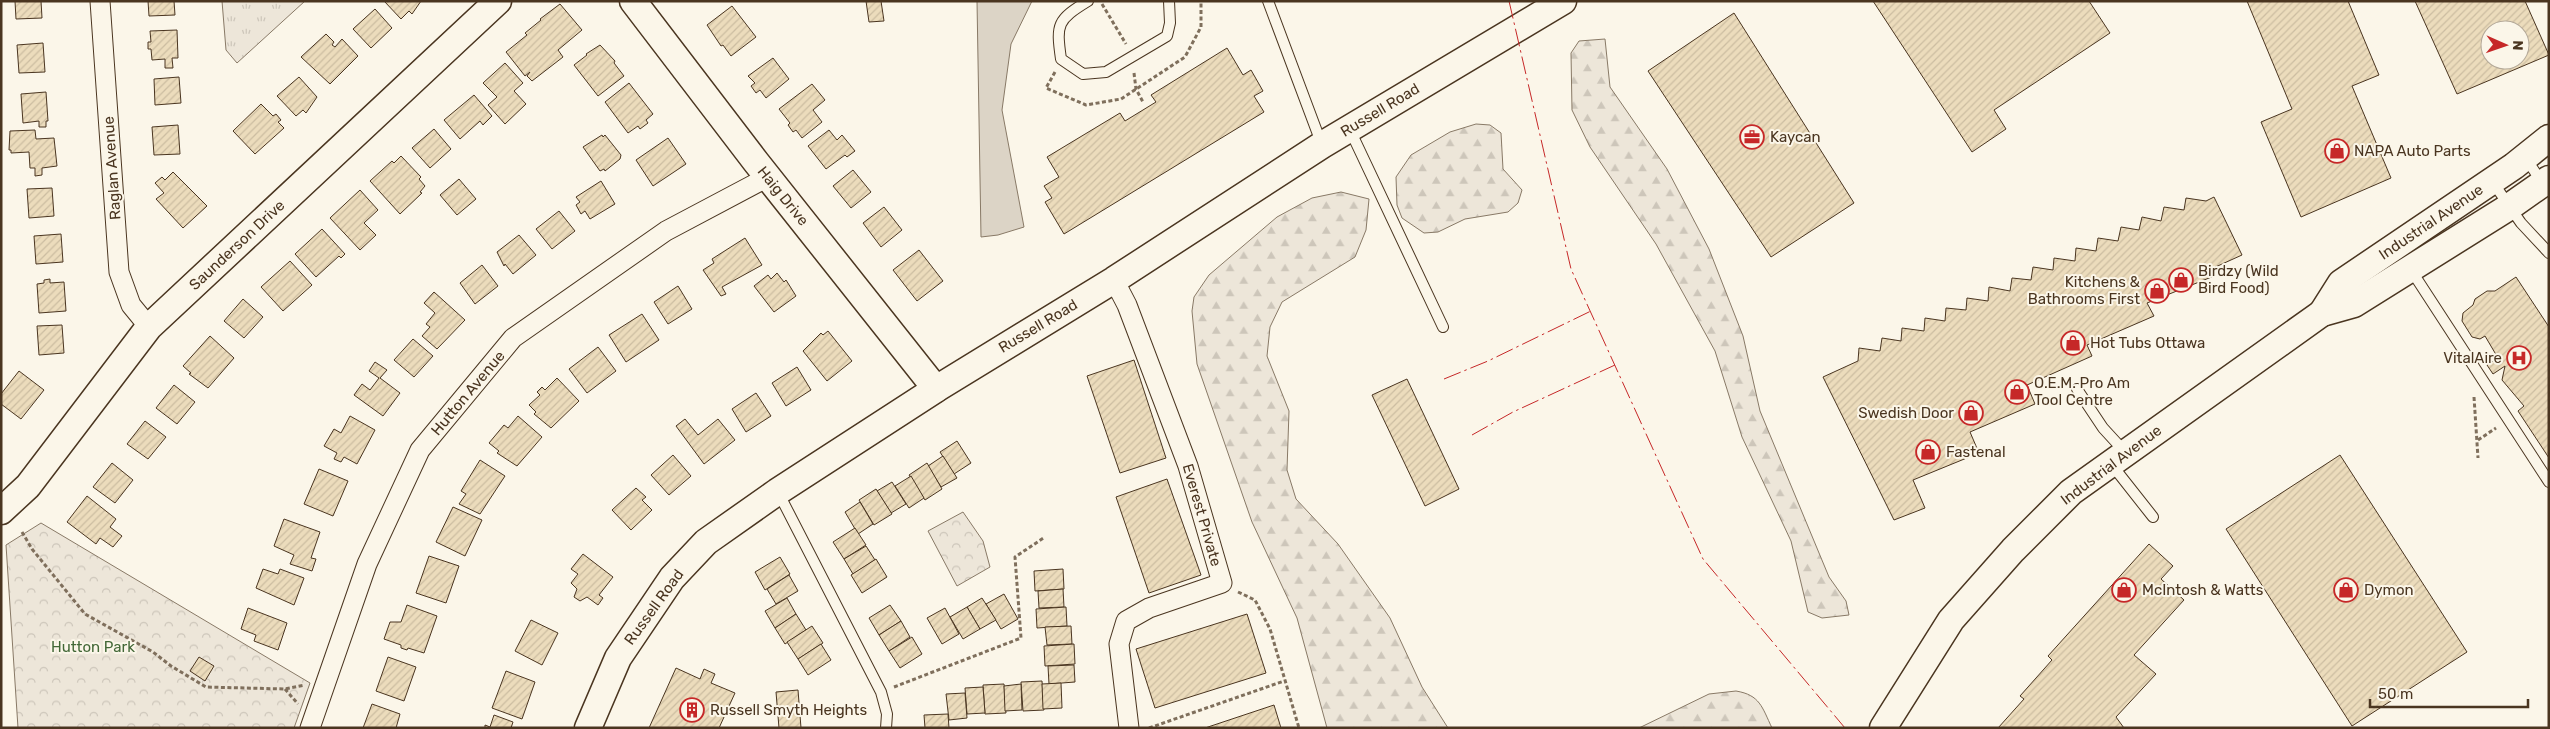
<svg xmlns="http://www.w3.org/2000/svg" width="2550" height="729" viewBox="0 0 2550 729" font-family="Rubik,sans-serif">
<style>
.grass{fill:url(#grass-tufts);stroke:#887966}
.forest{fill:url(#forest-firs);stroke:#887966}
.park{fill:url(#park-crowns);stroke:#887966}
.water{fill:#dcd4c6;stroke:#887966}
.building{fill:url(#building-hatch);stroke:#4a3520;fill-rule:evenodd}
.lines{fill:none;stroke-linecap:round;stroke-linejoin:round}
.lane-casing{stroke:#4a3520;stroke-width:12}
.street-casing{stroke:#4a3520;stroke-width:21}
.secondary-casing{stroke:#4a3520;stroke-width:29}
.path{stroke:#7f6f5c;stroke-width:3;stroke-dasharray:4 2.5;stroke-linecap:butt}
.lane{stroke:#fbf6e9;stroke-width:10}
.street{stroke:#fbf6e9;stroke-width:19}
.secondary{stroke:#fbf6e9;stroke-width:26}
.power{stroke:#c62828;stroke-width:1;stroke-dasharray:18 4 2.5 4;stroke-linecap:butt}
.labels{text-anchor:middle;stroke-width:4;stroke-linejoin:round;paint-order:stroke}
.street-label{font-size:15px;fill:#4a3520;stroke:#fbf6e9}
.poi-label{font-size:15px;fill:#4a3520;stroke:#fbf6e9;text-anchor:start}
.park-label{font-size:15px;fill:#436837;stroke:#fbf6e9}
</style>
<defs>
<pattern id="grass-tufts" width="24" height="20" patternUnits="userSpaceOnUse" patternTransform="scale(1.25)"><rect width="24" height="20" fill="#ede6d9"/><path d="M3 7l-1-3M5 7V3M7 7l1-3M15 17l-1-3M17 17v-4M19 17l1-3" fill="none" stroke="#cdc6ba"/></pattern>
<pattern id="forest-firs" width="22" height="20" patternUnits="userSpaceOnUse" patternTransform="scale(1.25)"><rect width="22" height="20" fill="#ede6d9"/><path d="M5 1l3.5 6h-7zM16 11l3.5 6h-7z" fill="#cdc6ba"/></pattern>
<pattern id="park-crowns" width="20" height="18" patternUnits="userSpaceOnUse" patternTransform="scale(1.25)"><rect width="20" height="18" fill="#ede6d9"/><path d="M2 6a3 3 0 1 1 6 0M12 15a3 3 0 1 1 6 0" fill="none" stroke="#cdc6ba"/></pattern>
<pattern id="building-hatch" width="6" height="6" patternUnits="userSpaceOnUse" patternTransform="scale(1.25)"><rect width="6" height="6" fill="#ecdcbc"/><path d="M-1 1l2-2M0 6l6-6M5 7l2-2" fill="none" stroke="#ccbda1"/></pattern>
</defs>
<rect width="100%" height="100%" fill="#fbf6e9"/>
<polygon class="grass" points="222,1 305,1 237,63 226,50"/>
<g class="forest">
<polygon points="1605,39 1610,87 1667,169 1709,249 1743,336 1760,411 1829,577 1846,601 1849,615 1822,618 1808,612 1791,541 1742,437 1715,351 1656,244 1590,147 1572,110 1571,53 1579,41"/>
<polygon points="1476,124 1490,125 1501,133 1503,169 1522,190 1518,203 1508,212 1465,219 1438,232 1424,233 1402,218 1397,205 1396,177 1411,155 1450,132"/>
<polygon points="1341,192 1369,199 1366,230 1355,257 1282,302 1270,327 1267,356 1289,411 1287,470 1296,499 1338,544 1390,618 1422,687 1448,728 1327,728 1297,618 1252,522 1197,364 1192,311 1194,297 1209,275 1277,217 1312,198"/>
<path d="M 1736,691 C 1760,695 1762,707 1772,728 L 1639,728 L 1709,694 Z"/>
</g>
<g class="park">
<polygon points="963,512 983,541 990,567 957,586 928,531"/>
<polygon points="41,523 310,683 294,728 18,728 6,545"/>
</g>
<polygon class="water" points="977,1 1032,1 1011,44 1002,110 1024,227 998,235 981,237"/>
<g class="building">
<polygon points="15,1 41,1 42,18 16,19"/>
<polygon points="148,1 174,1 175,15 149,16"/>
<polygon points="384,1 421,1 412,14 409,11 401,19"/>
<polygon points="866,1 881,1 884,21 869,22"/>
<polygon points="1873,1 2089,1 2110,33 1994,110 2006,129 1972,152"/>
<polygon points="2247,1 2348,1 2379,75 2352,86 2391,178 2301,217 2261,122 2292,109"/>
<path d="M 2415,1 L 2525,1 L 2549,55 L 2457,94 ZM 2490,30 L 2520,30 L 2520,60 L 2490,60 Z"/>
<polygon points="560,4 582,30 558,50 563,57 532,81 527,76 530,72 525,76 506,52 527,35 525,33 541,20 540,19"/>
<polygon points="732,6 756,37 731,56 723,45 721,46 707,25"/>
<polygon points="375,9 392,28 371,48 353,29"/>
<polygon points="1734,13 1854,203 1771,257 1648,71"/>
<polygon points="177,30 178,58 172,58 173,68 165,68 165,59 152,60 151,49 148,49 148,42 151,42 150,31"/>
<polygon points="326,34 334,42 332,45 335,47 342,39 358,56 330,84 301,57"/>
<polygon points="43,43 45,72 19,73 17,45"/>
<polygon points="600,45 615,61 614,63 624,76 598,96 574,65 587,55 586,54"/>
<polygon points="1227,48 1243,75 1251,70 1263,91 1254,96 1264,112 1064,234 1045,202 1052,198 1044,186 1059,177 1047,157 1120,113 1125,121 1156,102 1151,95"/>
<polygon points="773,58 789,79 766,98 760,90 756,93 751,86 755,83 748,76"/>
<polygon points="505,63 523,83 514,91 526,104 505,124 488,105 497,97 483,83"/>
<polygon points="179,77 181,103 155,105 154,79"/>
<polygon points="299,77 317,97 306,113 303,110 296,116 277,96"/>
<polygon points="629,83 653,114 646,120 648,123 640,129 638,126 628,133 605,102"/>
<polygon points="812,84 825,100 813,110 822,122 802,138 796,130 793,132 788,125 790,123 779,109"/>
<polygon points="46,92 48,121 46,121 46,127 39,127 39,121 23,123 21,94"/>
<polygon points="474,95 492,116 483,125 480,121 460,139 444,120"/>
<polygon points="261,104 273,116 276,114 281,120 278,122 284,128 255,154 233,131"/>
<polygon points="178,125 180,154 154,155 152,127"/>
<polygon points="434,129 451,149 430,168 412,148"/>
<polygon points="35,130 36,139 54,138 57,166 42,168 42,175 35,176 35,168 30,168 29,152 11,153 11,150 9,150 10,131"/>
<polygon points="829,130 837,140 842,135 855,151 847,157 845,155 826,169 808,146"/>
<polygon points="602,135 603,137 605,135 621,155 620,159 605,171 604,169 600,171 583,147"/>
<polygon points="668,138 686,164 653,186 636,160"/>
<polygon points="401,156 421,177 419,179 425,186 420,192 422,193 400,214 370,181 392,161 394,163"/>
<polygon points="853,170 871,192 851,208 833,186"/>
<polygon points="173,172 207,206 183,228 156,199 164,193 155,183 162,177 165,180"/>
<polygon points="459,179 476,199 457,215 440,195"/>
<polygon points="601,181 615,204 590,219 585,211 581,214 576,205 580,202 576,197"/>
<polygon points="52,188 54,216 29,218 27,189"/>
<polygon points="360,190 378,210 364,223 376,235 360,250 330,218"/>
<polygon points="2214,197 2242,255 2211,269 2214,276 2147,303 2154,316 2087,345 2092,356 2027,385 2035,404 1970,432 1979,453 1913,480 1925,508 1894,520 1823,377 1858,361 1859,348 1880,351 1882,338 1901,341 1902,328 1924,331 1925,318 1945,321 1946,308 1966,310 1967,298 1988,301 1989,287 2010,291 2012,278 2031,280 2033,267 2053,270 2054,258 2075,261 2076,248 2096,251 2098,238 2118,241 2121,227 2139,230 2142,217 2161,221 2164,207 2184,210 2186,198 2206,201"/>
<polygon points="884,207 902,230 881,247 863,223"/>
<polygon points="559,211 575,231 552,249 536,229"/>
<polygon points="322,229 345,254 341,258 339,256 316,277 295,254"/>
<polygon points="61,234 63,262 36,264 34,236"/>
<polygon points="519,235 536,255 513,274 505,264 504,266 497,252"/>
<polygon points="745,238 762,265 722,287 726,294 721,296 703,270 714,263 712,259"/>
<polygon points="919,250 943,281 917,301 893,270"/>
<polygon points="290,261 312,285 283,311 261,287"/>
<polygon points="482,265 498,286 475,304 460,283"/>
<polygon points="777,273 784,282 786,280 796,296 774,312 754,286 768,275 771,279"/>
<polygon points="2516,277 2549,327 2549,458 2518,411 2524,406 2502,380 2505,366 2493,374 2487,365 2498,358 2485,336 2480,339 2472,337 2462,321 2463,313 2473,305 2475,299 2487,291 2495,291"/>
<polygon points="50,279 50,283 64,282 66,311 39,313 37,284 44,283 44,280"/>
<polygon points="678,286 692,309 668,324 654,302"/>
<polygon points="434,292 465,320 437,349 422,336 430,327 426,324 435,313 424,303"/>
<polygon points="243,299 263,317 244,338 224,321"/>
<polygon points="642,314 659,340 626,362 609,335"/>
<polygon points="62,325 64,353 39,355 37,326"/>
<polygon points="828,331 852,361 827,381 803,351 821,333 823,335"/>
<polygon points="210,336 234,358 208,388 189,374 191,373 183,366"/>
<polygon points="413,339 433,356 414,377 394,360"/>
<polygon points="598,347 616,371 587,393 569,369"/>
<polygon points="1134,360 1166,458 1120,473 1087,376"/>
<polygon points="375,362 387,370 380,378 400,393 383,416 354,395 362,384 370,390 379,378 369,371"/>
<polygon points="797,367 811,390 786,406 772,383"/>
<polygon points="19,371 44,390 21,419 1,404 1,394"/>
<polygon points="557,378 579,401 551,428 534,414 536,412 529,405 540,395 537,392 542,387 545,390"/>
<polygon points="1407,379 1459,489 1425,506 1372,395"/>
<polygon points="174,385 195,402 177,424 156,408"/>
<polygon points="756,393 771,416 746,432 732,409"/>
<polygon points="350,416 375,430 357,464 344,457 341,462 334,459 337,453 324,446 334,429 341,433"/>
<polygon points="518,416 542,437 517,466 497,453 499,451 489,443 504,425 508,428"/>
<polygon points="685,419 698,435 718,419 735,440 704,464 676,426"/>
<polygon points="145,421 166,437 148,459 127,444"/>
<polygon points="957,441 971,463 954,474 940,452"/>
<polygon points="673,455 691,476 669,495 651,475"/>
<polygon points="2340,455 2467,652 2352,726 2226,529"/>
<polygon points="943,456 957,478 941,487 928,466"/>
<polygon points="480,460 505,476 480,514 459,504 466,494 461,491"/>
<polygon points="112,463 133,480 115,503 93,487"/>
<polygon points="927,463 942,489 925,500 909,475"/>
<polygon points="319,469 348,481 333,516 304,504"/>
<polygon points="911,476 924,498 909,508 895,486"/>
<polygon points="1167,479 1201,575 1149,593 1116,497"/>
<polygon points="892,482 906,504 891,513 877,491"/>
<polygon points="636,488 646,497 642,500 652,510 631,530 612,510"/>
<polygon points="876,489 892,514 874,525 859,500"/>
<polygon points="87,496 116,519 110,527 122,536 113,547 100,538 96,544 67,522"/>
<polygon points="860,502 873,524 858,534 845,512"/>
<polygon points="453,507 482,520 465,556 436,542"/>
<polygon points="284,519 320,532 311,558 316,559 312,571 290,564 294,555 274,546"/>
<polygon points="855,528 866,545 844,559 833,542"/>
<polygon points="2149,544 2173,566 2161,579 2184,600 2134,655 2156,674 2116,717 2124,728 1998,728 2024,699 2020,696 2052,660 2048,656"/>
<polygon points="866,546 875,560 853,574 844,559"/>
<polygon points="583,554 613,577 599,595 603,598 598,605 587,597 580,601 574,597 577,589 571,583 578,574 571,569"/>
<polygon points="429,556 459,566 446,603 416,593"/>
<polygon points="780,557 790,574 765,590 755,572"/>
<polygon points="876,559 887,577 862,593 851,575"/>
<polygon points="263,569 278,574 280,569 304,578 294,605 256,588"/>
<polygon points="1063,569 1064,589 1035,591 1034,571"/>
<polygon points="789,575 798,591 776,604 767,589"/>
<polygon points="1063,589 1064,607 1039,608 1038,591"/>
<polygon points="1004,594 1018,619 1001,629 986,604"/>
<polygon points="787,598 796,614 775,628 765,611"/>
<polygon points="982,598 996,620 980,629 967,607"/>
<polygon points="407,605 437,616 424,653 408,648 407,650 401,648 401,645 384,639 390,622 401,622"/>
<polygon points="890,605 901,621 879,635 869,618"/>
<polygon points="967,607 980,629 963,639 950,617"/>
<polygon points="1066,607 1067,626 1037,628 1036,609"/>
<polygon points="248,608 287,623 278,650 254,641 256,635 241,629"/>
<polygon points="945,608 959,634 942,644 927,618"/>
<polygon points="796,614 806,630 785,644 775,628"/>
<polygon points="1247,614 1266,673 1155,708 1136,649"/>
<polygon points="531,620 558,633 542,665 515,651"/>
<polygon points="901,621 910,637 889,651 879,635"/>
<polygon points="812,626 823,643 798,659 787,642"/>
<polygon points="1071,626 1072,644 1047,645 1045,627"/>
<polygon points="912,637 922,654 900,668 889,651"/>
<polygon points="821,644 831,660 808,675 798,659"/>
<polygon points="1074,644 1075,664 1045,666 1044,646"/>
<polygon points="199,657 214,666 205,681 190,671"/>
<polygon points="388,657 416,667 404,701 376,691"/>
<polygon points="1074,665 1075,682 1049,684 1048,666"/>
<polygon points="676,668 700,679 704,669 715,674 711,683 735,693 719,728 649,728"/>
<polygon points="506,671 535,682 522,719 492,708"/>
<polygon points="1042,681 1044,710 1023,711 1021,682"/>
<polygon points="1061,683 1062,708 1043,709 1042,684"/>
<polygon points="1004,684 1006,713 985,714 983,685"/>
<polygon points="1021,684 1022,710 1005,711 1004,686"/>
<polygon points="983,687 985,713 967,714 965,688"/>
<polygon points="798,690 801,728 779,728 776,692"/>
<polygon points="965,693 967,718 949,720 946,694"/>
<polygon points="372,704 400,714 396,728 363,728"/>
<polygon points="1274,705 1281,728 1205,728"/>
<polygon points="948,714 949,728 925,728 924,715"/>
<polygon points="494,715 513,722 511,728 485,728 485,725 490,727"/>
</g>
<g class="lines">
<g class="lane-casing">
<g id="lane">
<path d="M 1088,1 C 1057,20 1056,24 1061,59 L 1083,74 L 1106,72 L 1167,36 L 1170,23 L 1169,1"/>
<polyline points="1268,1 1322,145"/>
<polyline points="1350,130 1443,327"/>
<polyline points="2525,157 2543,184"/>
<polyline points="2492,181 2521,223 2549,253"/>
<polyline points="2411,270 2549,482"/>
<polyline points="2077,389 2103,428 2125,452"/>
<polyline points="2112,465 2153,517"/>
<polyline points="778,492 881,692 887,714 886,728"/>
</g>
</g>
<g class="street-casing">
<g id="street">
<polyline points="100,1 119,272 131,305 149,327"/>
<polyline points="1114,280 1127,305 1188,466 1222,583 1149,608 1126,621 1119,644 1129,728"/>
<polyline points="310,728 367,564 420,450 513,338 666,231 768,177"/>
</g>
</g>
<g class="secondary-casing">
<g id="secondary">
<polyline points="633,1 756,162 936,389"/>
<polyline points="2322,313 2341,283 2514,166 2549,138"/>
<polyline points="1,511 28,486 149,327 498,1"/>
<polyline points="588,728 618,658 672,578 706,542 777,492 936,389 1114,280 1322,145 1563,1"/>
<polyline points="1883,728 1951,620 2013,550 2071,492 2322,313 2354,304 2509,207 2549,179"/>
</g>
</g>
<g class="path">
<polyline points="1102,4 1126,44"/>
<polyline points="1055,72 1046,88 1086,105 1121,99 1185,57 1201,27 1201,1"/>
<polyline points="1134,73 1136,89 1143,102"/>
<polyline points="2474,397 2478,458"/>
<polyline points="2478,440 2496,428"/>
<polyline points="22,532 32,549 85,614 153,652 171,666 206,687 285,689 305,685"/>
<polyline points="1238,592 1255,600 1270,629 1299,728"/>
<polyline points="894,687 1021,638 1015,557 1045,537"/>
<polyline points="285,689 298,704"/>
<polyline points="1149,728 1284,681"/>
</g>
<use href="#lane" class="lane"/>
<use href="#street" class="street"/>
<use href="#secondary" class="secondary"/>
<g class="power">
<polyline points="1509,1 1571,269 1703,559 1845,728"/>
<polyline points="1444,379 1488,361 1591,311"/>
<polyline points="1472,435 1513,412 1615,365"/>
</g>
</g>
<defs>
<g id="office-ring" transform="scale(1.25)"><circle r="9.5" fill="#fbf6e9" stroke="#c62828" stroke-width="1.5"/><path d="M-6-3h4V-5.5h4V-3h4V5H-6ZM-1-4.5V-3h2v-1.5ZM-6 0V1H6V0Z" fill="#c62828"/></g>
<g id="shop-ring" transform="scale(1.25)"><circle r="9.5" fill="#fbf6e9" stroke="#c62828" stroke-width="1.5"/><path d="M-5-2.5h2.3a2.7 3.5 0 0 1 5.4 0H5L5.5 6h-11ZM-1.5-2.5h3a1.5 2.3 0 0 0-3 0Z" fill="#c62828"/></g>
<g id="hospital-ring" transform="scale(1.25)"><circle r="9.5" fill="#fbf6e9" stroke="#c62828" stroke-width="1.5"/><path d="M-5-5h3v3.5h4V-5h3V5h-3V1.5h-4V5h-3Z" fill="#c62828"/></g>
<g id="building-ring" transform="scale(1.25)"><circle r="9.5" fill="#fbf6e9" stroke="#c62828" stroke-width="1.5"/><path d="M-4-6H4V6H1V3H-1V6H-4ZM-2.5-4.3h1.7v1.8h-1.7ZM.8-4.3h1.7v1.8H.8ZM-2.5-1h1.7V.8h-1.7ZM.8-1h1.7V.8H.8Z" fill="#c62828"/></g>
</defs>
<g fill-rule="evenodd">
<use href="#office-ring" x="1752" y="137"/>
<use href="#shop-ring" x="2337" y="151"/>
<use href="#shop-ring" x="2181" y="280"/>
<use href="#shop-ring" x="2157" y="291"/>
<use href="#shop-ring" x="2073" y="343"/>
<use href="#hospital-ring" x="2519" y="358"/>
<use href="#shop-ring" x="2017" y="392"/>
<use href="#shop-ring" x="1971" y="413"/>
<use href="#shop-ring" x="1928" y="452"/>
<use href="#shop-ring" x="2124" y="590"/>
<use href="#shop-ring" x="2346" y="590"/>
<use href="#building-ring" x="692" y="710"/>
</g>
<g class="labels">
<g class="street-label">
<text transform="translate(1380 110) rotate(-31)" y="5">Russell Road</text>
<text transform="translate(112 168) rotate(-94)" y="5">Raglan Avenue</text>
<text transform="translate(783 196) rotate(51)" y="5">Haig Drive</text>
<text transform="translate(2431 222) rotate(-34)" y="5">Industrial Avenue</text>
<text transform="translate(237 245) rotate(-43)" y="5">Saunderson Drive</text>
<text transform="translate(1038 326) rotate(-31)" y="5">Russell Road</text>
<text transform="translate(468 393) rotate(-50)" y="5">Hutton Avenue</text>
<text transform="translate(2111 465) rotate(-37)" y="5">Industrial Avenue</text>
<text transform="translate(1202 515) rotate(74)" y="5">Everest Private</text>
<text transform="translate(654 607) rotate(-54)" y="5">Russell Road</text>
</g>
<g class="poi-label">
<text x="1770" y="142">Kaycan</text>
<text x="2354" y="156">NAPA Auto Parts</text>
<text x="2198" y="276">Birdzy (Wild<tspan x="2198" dy="17">Bird Food)</tspan></text>
<text x="2140" y="287" text-anchor="end">Kitchens &amp;<tspan x="2140" dy="17">Bathrooms First</tspan></text>
<text x="2090" y="348">Hot Tubs Ottawa</text>
<text x="2502" y="363" text-anchor="end">VitalAire</text>
<text x="2034" y="388">O.E.M. Pro Am<tspan x="2034" dy="17">Tool Centre</tspan></text>
<text x="1954" y="418" text-anchor="end">Swedish Door</text>
<text x="1946" y="457">Fastenal</text>
<text x="2142" y="595">McIntosh &amp; Watts</text>
<text x="2364" y="595">Dymon</text>
<text x="710" y="715">Russell Smyth Heights</text>
</g>
<g class="park-label">
<text x="93" y="652">Hutton Park</text>
</g>
</g>
<rect width="2550" height="729" fill="none" stroke="#4a3520" stroke-width="5"/>
<g transform="translate(2505 45) rotate(92)"><circle r="24" fill="#fbf6e9" stroke="#b4a999"/>
<path d="M0-4L9 19L0 12L-9 19Z" fill="#c62828"/>
<text y="-8" font-size="14" font-weight="bold" text-anchor="middle" fill="#4a3520">N</text>
</g>
<path d="M2370 699v8h158v-8" fill="none" stroke="#4a3520" stroke-width="2.5"/>
<text x="2378" y="699" font-size="15" fill="#4a3520" stroke="#fbf6e9" stroke-width="4" paint-order="stroke">50 m</text>
</svg>
